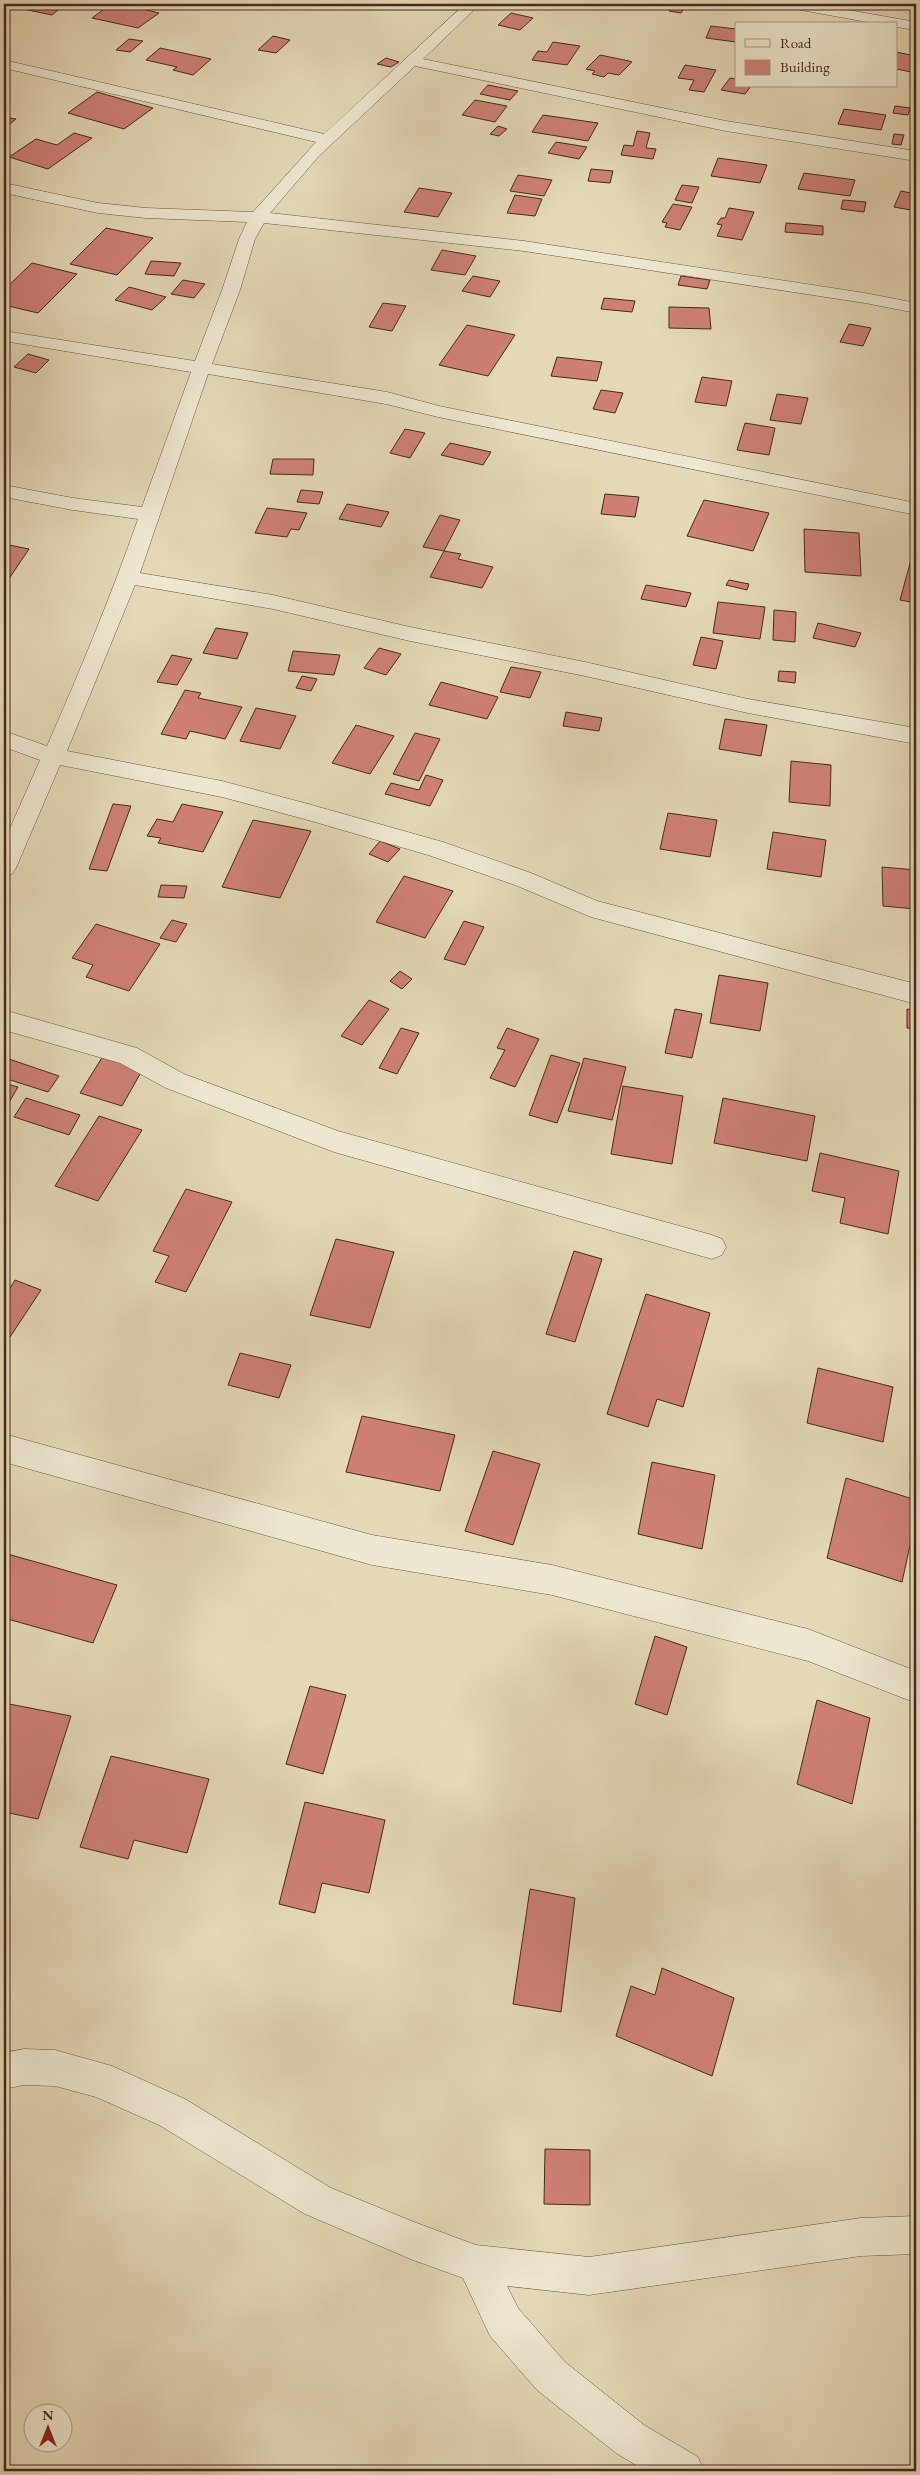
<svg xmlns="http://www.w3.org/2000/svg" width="920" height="2475" viewBox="0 0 920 2475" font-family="'EB Garamond',serif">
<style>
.building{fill:#ce8076;stroke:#462a1f}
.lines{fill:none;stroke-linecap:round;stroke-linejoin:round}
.minor-casing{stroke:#6e5645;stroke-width:1}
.minor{fill:#ede6d0;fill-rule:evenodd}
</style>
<rect width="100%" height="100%" fill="#e4d8b6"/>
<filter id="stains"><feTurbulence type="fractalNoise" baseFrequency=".004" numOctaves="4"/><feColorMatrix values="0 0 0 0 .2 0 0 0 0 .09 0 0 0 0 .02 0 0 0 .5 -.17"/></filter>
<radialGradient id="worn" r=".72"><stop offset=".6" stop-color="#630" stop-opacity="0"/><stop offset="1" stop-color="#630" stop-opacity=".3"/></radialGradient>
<g class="building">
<polygon points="17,4 41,6 44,4 65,4 52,15 13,7"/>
<polygon points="111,4 122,4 159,13 138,28 92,18"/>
<polygon points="672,4 675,4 686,5 681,13 669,11 670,9 666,8"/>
<polygon points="511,13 533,18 520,30 498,25"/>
<polygon points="711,26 736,29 736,42 706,38"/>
<polygon points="273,36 290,40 276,53 258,50"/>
<polygon points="129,39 143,41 130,52 116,50"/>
<polygon points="553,42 580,46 567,65 532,60 538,51 547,52"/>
<polygon points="160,48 211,59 193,75 173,70 177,67 146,60"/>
<polygon points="896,52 916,56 916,73 896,69"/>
<polygon points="600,55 629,61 632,62 619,75 608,73 604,77 592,74 595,71 586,69"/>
<polygon points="386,58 399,62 391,67 377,64"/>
<polygon points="685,65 716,70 704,92 689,90 694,80 678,78"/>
<polygon points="730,78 736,79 736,86 751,86 745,94 721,90"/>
<polygon points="488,85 518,91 510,100 480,94"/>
<polygon points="97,92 153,108 124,129 68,113"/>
<polygon points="475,100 507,106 495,122 462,115"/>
<polygon points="895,106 910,108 908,115 893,113"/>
<polygon points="844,109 886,115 881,130 838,124"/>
<polygon points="543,115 598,123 588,141 532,132"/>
<polygon points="4,117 16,119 4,129"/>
<polygon points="498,126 507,129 499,136 490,134"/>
<polygon points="637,131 650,133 646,148 656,149 653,159 621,155 624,145 633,146"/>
<polygon points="74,133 92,138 48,169 9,157 36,139 57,145"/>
<polygon points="894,134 904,135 901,145 892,144"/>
<polygon points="556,142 587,147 579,159 548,153"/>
<polygon points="718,158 767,165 760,183 711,176"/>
<polygon points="591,169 613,171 610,183 588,181"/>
<polygon points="804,173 855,180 850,196 798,189"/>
<polygon points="518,175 552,180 544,196 510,191"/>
<polygon points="682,185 699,187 692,203 675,200"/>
<polygon points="419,188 452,193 438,217 404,212"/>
<polygon points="901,191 916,194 916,211 894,207"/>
<polygon points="515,195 542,199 535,216 507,213"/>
<polygon points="843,200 866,202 864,212 841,209"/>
<polygon points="673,204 692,207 680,230 665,227 667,223 662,222"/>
<polygon points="729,208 754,212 742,240 717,236 722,225 717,224 721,218 725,218"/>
<polygon points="786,223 823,226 823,235 785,232"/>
<polygon points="106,228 153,238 117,275 70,264"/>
<polygon points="442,250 476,256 465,275 431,270"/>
<polygon points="151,261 181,263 174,276 145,274"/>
<polygon points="32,263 77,274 38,313 4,305 4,290"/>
<polygon points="473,276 500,281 490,297 462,291"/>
<polygon points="681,276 710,280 707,289 678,285"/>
<polygon points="183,280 205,284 194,298 171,294"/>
<polygon points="129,287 166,297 152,310 115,300"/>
<polygon points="604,298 635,301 632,312 601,309"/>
<polygon points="383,303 406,306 392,331 369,327"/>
<polygon points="669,307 709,308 711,329 669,328"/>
<polygon points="849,324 871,328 863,346 840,342"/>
<polygon points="467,325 515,335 488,376 439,365"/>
<polygon points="28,354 49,360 36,373 14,367"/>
<polygon points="557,357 602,362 597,381 551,376"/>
<polygon points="702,377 732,381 726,406 695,402"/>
<polygon points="601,390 623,393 615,413 593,409"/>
<polygon points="777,394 808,398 801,424 770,420"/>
<polygon points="745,423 775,428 769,455 737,450"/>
<polygon points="405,429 425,433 410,458 390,453"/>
<polygon points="450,443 491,452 483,465 441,455"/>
<polygon points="273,459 314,459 313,475 270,474"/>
<polygon points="301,490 323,492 319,504 297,502"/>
<polygon points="605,494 639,497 635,517 601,514"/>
<polygon points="704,500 769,513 753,551 687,536"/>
<polygon points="347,504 389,512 381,527 339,519"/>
<polygon points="267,508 307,513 299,530 291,529 287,537 255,533"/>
<polygon points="440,515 460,520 444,551 423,547"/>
<polygon points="804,529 859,533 861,576 805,572"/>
<polygon points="4,544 29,549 4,586"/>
<polygon points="915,545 916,546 916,603 900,600"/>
<polygon points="444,551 461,554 458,559 493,567 482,588 430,577"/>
<polygon points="729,580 749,584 747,590 726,585"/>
<polygon points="646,585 691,593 686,607 641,599"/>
<polygon points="718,602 765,607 760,639 713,633"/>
<polygon points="774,610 796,612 795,642 773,640"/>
<polygon points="818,623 861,633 855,647 813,638"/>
<polygon points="216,628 248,633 237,659 203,653"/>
<polygon points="701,637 723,641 716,669 693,665"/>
<polygon points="379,648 401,654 386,675 364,668"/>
<polygon points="293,651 340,655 334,675 288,671"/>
<polygon points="172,655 192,659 177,685 157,682"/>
<polygon points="511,667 541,672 530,698 500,692"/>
<polygon points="779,671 796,672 795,683 778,681"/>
<polygon points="302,676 317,679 311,691 296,688"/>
<polygon points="441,682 498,697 487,719 429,705"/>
<polygon points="185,690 201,693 198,698 242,707 225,739 190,731 186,739 161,734"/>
<polygon points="256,708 296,716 280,749 240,741"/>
<polygon points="566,712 602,718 599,731 563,726"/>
<polygon points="725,719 767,725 761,756 719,749"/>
<polygon points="356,725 394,736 370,774 332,763"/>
<polygon points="415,733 440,739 419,781 393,774"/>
<polygon points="791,761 831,765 830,806 789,802"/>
<polygon points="426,775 443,780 430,806 385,794 391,783 419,790"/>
<polygon points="113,804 131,806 107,871 89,869"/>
<polygon points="182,804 223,812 203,852 158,843 161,838 147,836 157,819 173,822"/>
<polygon points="668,813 717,820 710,857 660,849"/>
<polygon points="253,820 311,831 280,898 222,887"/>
<polygon points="773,832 826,840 821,877 767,869"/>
<polygon points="380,841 400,849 388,862 369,854"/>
<polygon points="882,867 916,870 916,909 883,906"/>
<polygon points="404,876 453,891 425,938 376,922"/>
<polygon points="161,885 187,886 184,898 158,897"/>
<polygon points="172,920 187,924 176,942 160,938"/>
<polygon points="464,921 484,927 465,965 444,959"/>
<polygon points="96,924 160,944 129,991 86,977 93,965 72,958"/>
<polygon points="400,971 412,979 402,989 390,981"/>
<polygon points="719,975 768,983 760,1031 710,1023"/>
<polygon points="369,1000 389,1009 362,1045 341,1036"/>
<polygon points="675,1009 702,1014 692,1058 665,1053"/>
<polygon points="907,1009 916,1010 916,1029 907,1028"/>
<polygon points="401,1028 419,1033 397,1074 379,1068"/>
<polygon points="507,1028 539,1039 515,1087 490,1078 505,1050 497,1048"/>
<polygon points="551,1055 580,1063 557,1123 529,1115"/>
<polygon points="103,1056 144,1067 122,1106 80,1093"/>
<polygon points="584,1058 626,1067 612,1120 568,1111"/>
<polygon points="9,1059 59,1076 48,1092 4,1078 4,1066"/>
<polygon points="4,1083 18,1087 4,1111"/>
<polygon points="623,1086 683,1096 672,1164 611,1154"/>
<polygon points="26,1098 80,1115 69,1135 14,1117"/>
<polygon points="723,1098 815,1116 807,1161 714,1143"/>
<polygon points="99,1116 142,1130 98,1201 55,1186"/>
<polygon points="820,1153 899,1171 888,1234 840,1223 845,1198 812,1191"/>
<polygon points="186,1189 232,1202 186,1292 155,1282 169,1256 153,1251"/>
<polygon points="336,1239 394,1252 370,1328 310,1315"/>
<polygon points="574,1251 602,1259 575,1342 546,1334"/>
<polygon points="15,1280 41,1290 10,1337 4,1334 4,1298"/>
<polygon points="646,1294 710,1313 683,1407 657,1399 648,1427 607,1414"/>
<polygon points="240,1353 291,1365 279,1398 228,1385"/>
<polygon points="818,1368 893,1387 883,1442 807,1423"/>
<polygon points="362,1416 455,1435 440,1491 346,1472"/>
<polygon points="493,1451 540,1464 513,1545 465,1531"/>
<polygon points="652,1462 715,1475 702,1549 638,1534"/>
<polygon points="846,1478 916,1500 916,1518 902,1582 827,1558"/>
<polygon points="4,1553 117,1585 93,1643 4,1618"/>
<polygon points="655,1636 687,1647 667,1715 635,1704"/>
<polygon points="310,1686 346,1695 323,1774 286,1764"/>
<polygon points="817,1700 870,1718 852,1804 797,1784"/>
<polygon points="4,1703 71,1716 38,1819 4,1812"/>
<polygon points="111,1756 209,1779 187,1853 134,1840 128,1859 80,1847"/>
<polygon points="305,1802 385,1820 369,1893 322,1883 315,1913 279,1904"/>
<polygon points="530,1889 575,1898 561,2012 513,2004"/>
<polygon points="662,1968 734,1998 712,2076 616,2036 631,1986 655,1995"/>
<polygon points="545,2149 590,2150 590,2205 544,2204"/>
</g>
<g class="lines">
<g class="minor-casing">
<g id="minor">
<path d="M 465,4 L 480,4 L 423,59 L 726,121 L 916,151 L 916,161 L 726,131 L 415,66 L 318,157 L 270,213 L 524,241 L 865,293 L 916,303 L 916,313 L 865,303 L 524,251 L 264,223 L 255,239 L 240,290 L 212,364 L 387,392 L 439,406 L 916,503 L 916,515 L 438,417 L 386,404 L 208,374 L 140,573 L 273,595 L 410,627 L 585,662 L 748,699 L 916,728 L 916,744 L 748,713 L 585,676 L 410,641 L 273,609 L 135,585 L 67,751 L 222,781 L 308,804 L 443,842 L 531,873 L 597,901 L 916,984 L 916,1004 L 591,917 L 515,885 L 428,855 L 308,820 L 222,797 L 60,765 L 16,868 L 12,874 L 4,877 L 4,842 L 40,760 L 4,747 L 4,731 L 47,746 C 80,671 111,596 138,519 L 73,510 L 4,497 L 4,485 L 73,498 L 142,507 L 191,372 L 4,341 L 4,331 L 195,361 L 222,290 L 239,239 L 247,222 L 146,218 L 98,213 L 4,193 L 4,183 L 98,203 L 146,208 L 253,212 L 316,142 L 4,68 L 4,60 L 324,134 Z"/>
<polygon points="783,4 814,4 916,22 916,30 896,27 896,24 878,24 790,8"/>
<polygon points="4,1010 137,1048 184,1074 338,1131 712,1235 722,1239 726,1247 722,1255 712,1259 334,1152 166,1088 120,1063 4,1030"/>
<polygon points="4,1434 372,1535 552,1565 808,1629 916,1671 916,1703 808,1661 552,1595 372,1565 4,1462"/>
<polygon points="24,2049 55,2050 112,2066 185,2099 331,2188 414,2222 476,2245 589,2257 861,2218 916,2216 916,2254 861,2256 589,2295 507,2286 518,2308 565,2362 644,2425 698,2457 704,2471 646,2471 616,2453 537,2390 490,2336 463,2278 413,2260 305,2214 159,2125 96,2097 55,2086 24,2085 4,2089 4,2053"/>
</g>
</g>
<use href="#minor" class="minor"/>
</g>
<rect width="920" height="2475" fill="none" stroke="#e4d8b6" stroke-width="20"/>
<rect x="5" y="5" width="910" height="2465" fill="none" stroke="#462a1f" stroke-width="2.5"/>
<rect x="10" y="10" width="900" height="2455" fill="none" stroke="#462a1f"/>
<rect x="735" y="22" width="162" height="65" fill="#ede6d0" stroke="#aa9b89"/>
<rect x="745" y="39" width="25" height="8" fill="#ede6d0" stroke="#aa9b89"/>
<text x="780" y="48" font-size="15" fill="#462a1f">Road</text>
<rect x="745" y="60" width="25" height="15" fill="#ce8076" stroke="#aa9b89"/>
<text x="780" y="72" font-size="15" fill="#462a1f">Building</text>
<g transform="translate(48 2428)"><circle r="24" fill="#ede6d0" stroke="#aa9b89"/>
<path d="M0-4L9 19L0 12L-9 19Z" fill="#8f2418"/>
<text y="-8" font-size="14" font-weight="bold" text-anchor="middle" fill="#462a1f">N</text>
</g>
<rect width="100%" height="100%" filter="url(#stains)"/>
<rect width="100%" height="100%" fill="url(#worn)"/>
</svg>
